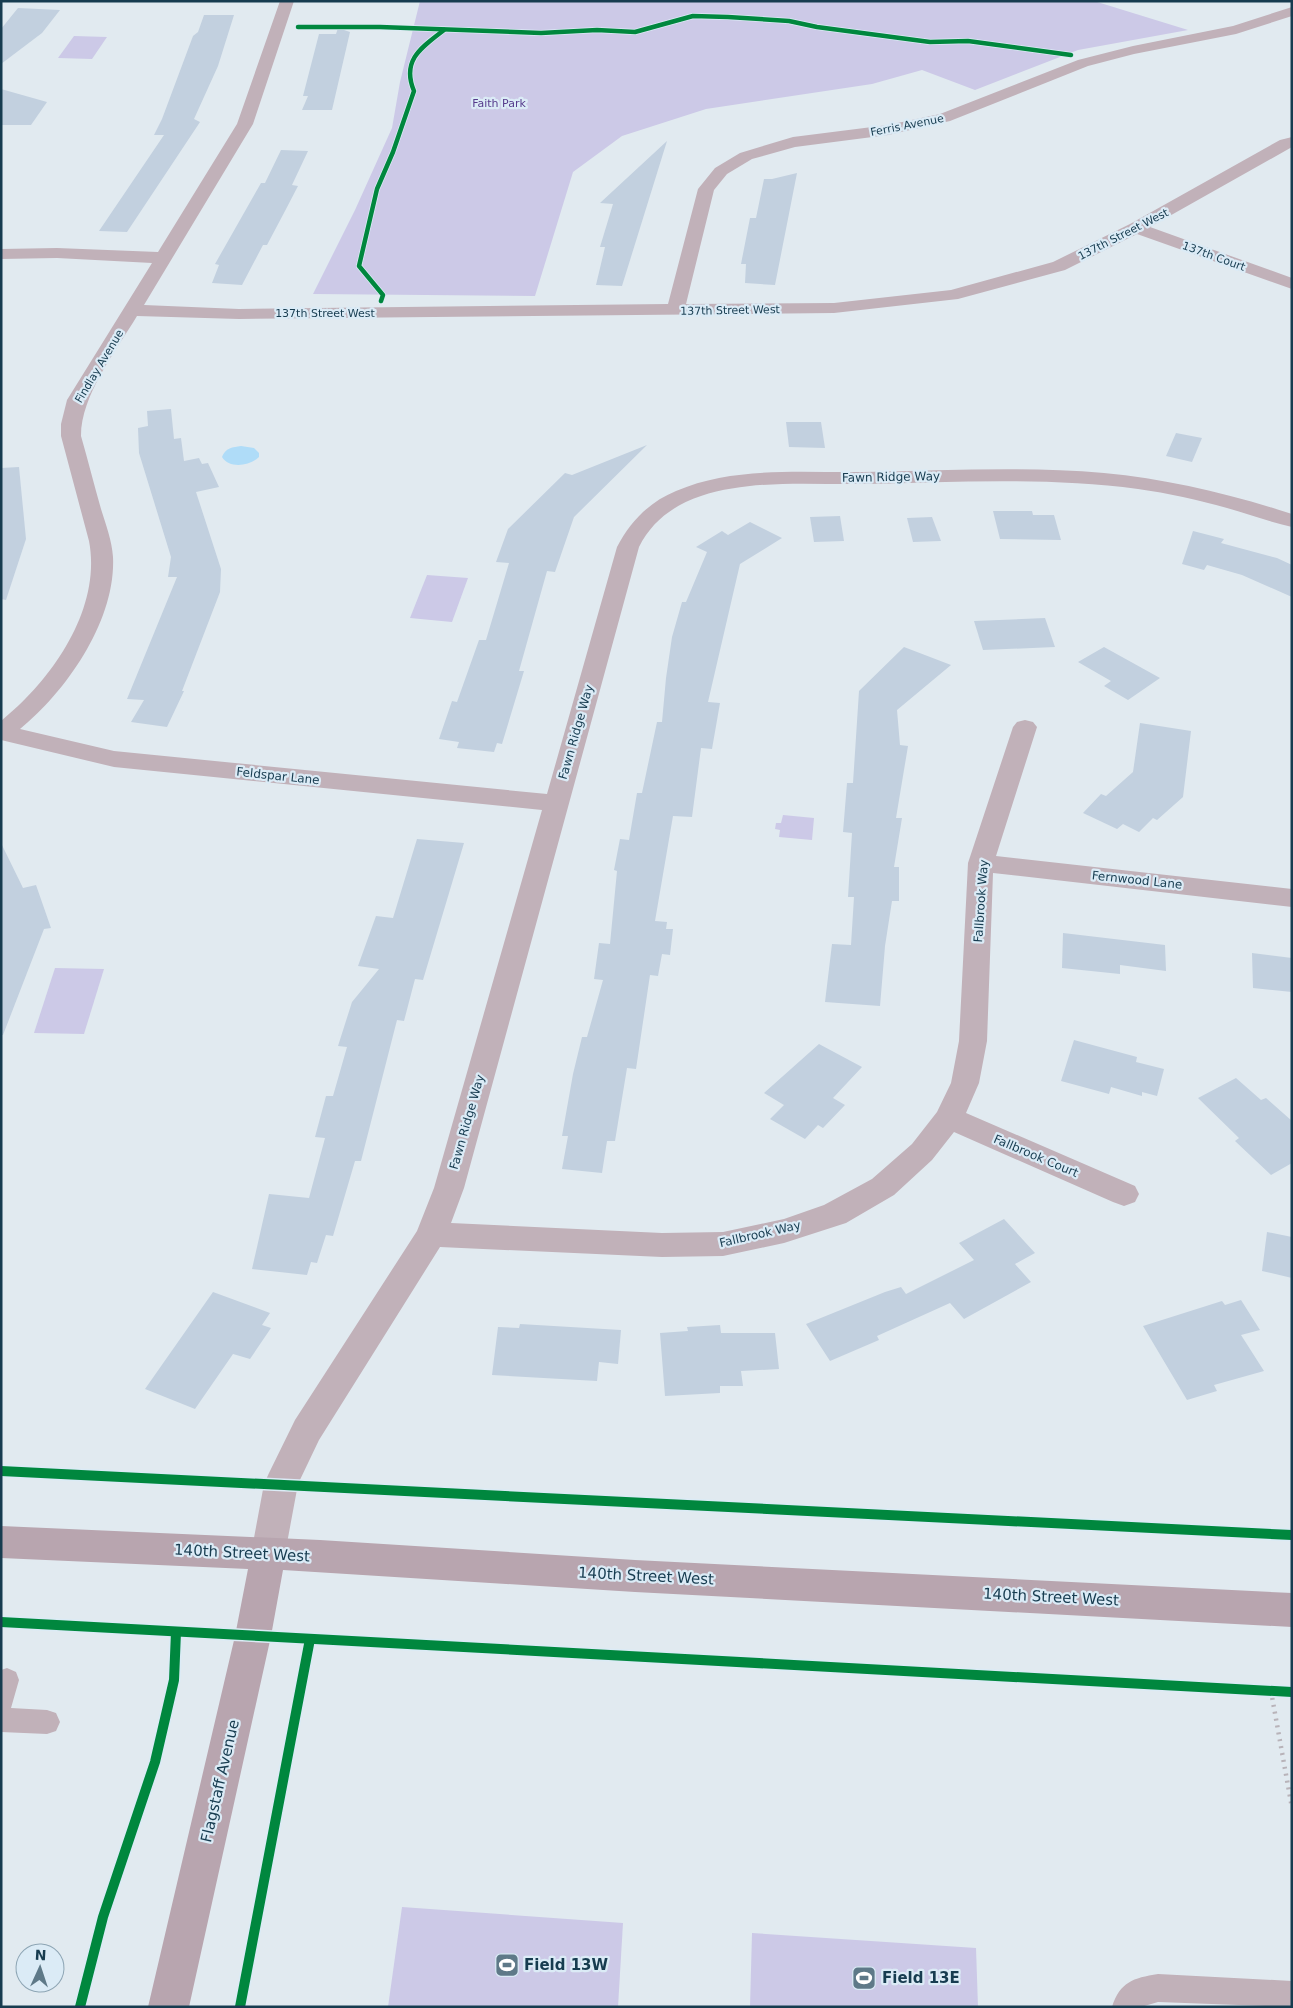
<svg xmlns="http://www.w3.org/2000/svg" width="1293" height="2008" viewBox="0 0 1293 2008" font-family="'DejaVu Sans',sans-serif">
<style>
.green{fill:#ccc9e7}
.water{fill:#afdcf8}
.building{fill:#c2d0df}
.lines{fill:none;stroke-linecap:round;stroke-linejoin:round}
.path{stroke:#b8b3b9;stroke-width:4.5;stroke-dasharray:2 5;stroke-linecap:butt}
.lane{fill:#c1b1b9;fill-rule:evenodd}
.street{fill:#c1b1b9;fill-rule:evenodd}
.secondary{fill:#b8a5af;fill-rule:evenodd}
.cycleway-far1-casing{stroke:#dbebf6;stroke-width:6}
.cycleway-casing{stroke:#dbebf6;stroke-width:13}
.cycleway-far1{stroke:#00873e;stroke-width:4.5}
.cycleway{stroke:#00873e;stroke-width:10}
.labels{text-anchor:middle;stroke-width:4.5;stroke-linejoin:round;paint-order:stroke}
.far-park-label{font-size:11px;fill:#563b8c;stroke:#dbebf6}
.far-street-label{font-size:11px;fill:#173c50;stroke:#dbebf6}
.street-label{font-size:12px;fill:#173c50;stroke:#dbebf6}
.near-street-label{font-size:15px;fill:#173c50;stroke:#dbebf6}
.near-poi-label{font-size:15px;font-weight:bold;fill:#173c50;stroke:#dbebf6;text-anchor:start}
</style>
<rect width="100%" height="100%" fill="#e1eaf0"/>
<g class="green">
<polygon points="420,1 1094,1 1188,30 1078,50 975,90 922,70 872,84 706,109 622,136 573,172 535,296 313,294 355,210 392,128 400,82"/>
<polygon points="74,36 107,37 92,59 58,58"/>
<polygon points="427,575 468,578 452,622 410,618"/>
<polygon points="783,815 814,818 812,840 779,837 780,830 775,829 776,823 781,823"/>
<polygon points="55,968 104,969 84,1034 34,1033"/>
<polygon points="402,1907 623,1923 618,2007 388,2007"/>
<polygon points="752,1933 976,1948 978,2007 750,2007"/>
</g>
<path class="water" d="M 241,446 L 254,448 L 259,453 L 259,457 C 250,466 229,469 222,457 C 225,448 233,447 241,446 Z"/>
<g class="building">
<polygon points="18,8 60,10 42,33 1,64 1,29"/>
<polygon points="204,15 234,15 218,66 194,119 200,122 127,232 99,231 164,135 154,135 162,119 193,36 198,32"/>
<polygon points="338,28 350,32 332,110 302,110 308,96 303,96 319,34 336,34"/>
<polygon points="1,89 47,102 31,125 1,125"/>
<polygon points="667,141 622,286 596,285 605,247 600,247 613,204 600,203"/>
<polygon points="281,150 308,151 292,185 298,186 285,211 267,245 263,245 242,285 212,283 219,265 215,264 261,183 265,183"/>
<polygon points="797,173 775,285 745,283 746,264 741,264 750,218 756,218 764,179 772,179"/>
<polygon points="171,409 174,439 181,438 184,461 199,458 202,464 208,463 219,487 196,492 221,569 220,592 182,691 184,691 167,727 131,722 144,700 127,699 177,577 168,577 171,557 139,453 138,428 148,426 147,411"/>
<polygon points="786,422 821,422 825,448 789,447"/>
<polygon points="1176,433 1202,438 1192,462 1166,456"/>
<polygon points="647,445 574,517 555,572 547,571 519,671 524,671 502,744 497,743 494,752 457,748 459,742 439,739 452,701 457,702 479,640 486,640 509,563 496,562 508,529 565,473 572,475"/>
<polygon points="19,467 26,539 6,600 1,599 1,468"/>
<polygon points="993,511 1032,511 1033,515 1054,515 1061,540 1000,539"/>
<polygon points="840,516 844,541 814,542 810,517"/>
<polygon points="932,517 941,541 913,542 907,518"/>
<polygon points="750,522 782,538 740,564 708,702 720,703 712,749 701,748 692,817 673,816 655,921 667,922 666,929 673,929 670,955 662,954 658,976 650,975 636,1069 627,1068 615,1141 607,1141 602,1173 562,1169 568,1136 562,1136 573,1074 582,1037 587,1037 603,980 594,979 599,943 610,944 617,871 614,870 620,839 629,840 637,793 642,793 657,722 662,722 666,678 672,637 682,602 686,602 707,552 696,547 722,531 728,535"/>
<polygon points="1193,531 1224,539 1221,543 1277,558 1292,565 1292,597 1242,575 1207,565 1204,570 1182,564"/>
<polygon points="1045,618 1055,647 983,650 974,621"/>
<polygon points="904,647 951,665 897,710 900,745 908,746 896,818 902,818 894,867 899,867 899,901 892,901 885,946 880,1006 825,1002 832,944 851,945 854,897 848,897 852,833 843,832 847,783 853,783 859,691"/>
<polygon points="1104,647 1160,678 1128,700 1104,686 1111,681 1078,662"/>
<polygon points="1140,723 1191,731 1183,797 1157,820 1153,818 1139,832 1123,824 1117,829 1083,813 1101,794 1106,796 1133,772"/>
<polygon points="417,839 464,843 423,980 415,979 404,1021 397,1020 361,1161 355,1161 333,1236 326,1235 317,1263 311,1262 307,1275 252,1269 269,1194 309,1198 325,1138 315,1137 326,1096 333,1096 347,1047 338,1046 352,1002 379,969 358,966 376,916 393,918"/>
<polygon points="1,843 23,888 36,885 51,928 44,929 3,1035 1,1035"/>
<polygon points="1063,933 1165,945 1166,971 1120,965 1120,974 1062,968"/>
<polygon points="1252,953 1292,958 1292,992 1253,988"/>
<polygon points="1074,1040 1137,1057 1136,1062 1164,1069 1157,1096 1142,1092 1142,1096 1111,1087 1109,1094 1061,1081"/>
<polygon points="819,1044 862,1067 833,1098 845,1105 823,1128 818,1125 805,1139 770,1119 784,1105 764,1093"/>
<polygon points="1236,1078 1261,1100 1266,1098 1292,1121 1292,1163 1271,1175 1235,1141 1239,1138 1198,1098"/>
<polygon points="1004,1219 1035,1253 1015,1264 1031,1282 964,1319 950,1303 877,1336 879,1340 830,1361 806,1324 885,1292 901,1287 906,1294 974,1260 959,1243"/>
<polygon points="1267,1232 1292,1237 1292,1278 1262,1271"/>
<polygon points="213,1292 270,1313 262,1325 271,1328 250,1359 233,1354 195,1409 145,1389"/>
<polygon points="1241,1300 1260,1330 1241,1335 1264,1371 1214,1385 1217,1391 1187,1400 1143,1326 1222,1301 1225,1305"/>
<polygon points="520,1324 621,1330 618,1364 599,1362 597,1381 492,1375 498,1327 519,1328"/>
<polygon points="720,1325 721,1333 775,1333 779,1369 741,1371 743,1386 720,1386 720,1393 665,1396 660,1333 688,1331 687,1327"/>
</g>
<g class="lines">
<polyline class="path" points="1271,1691 1292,1808"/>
<g class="lane">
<polygon points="7,1668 16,1672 19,1680 11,1708 47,1710 56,1713 60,1722 56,1731 47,1734 1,1732 1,1670"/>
<path d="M 1158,1974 L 1292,1981 L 1292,2007 L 1158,2002 L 1141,2007 L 1112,2007 C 1120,1982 1133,1978 1158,1974 Z"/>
</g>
<path class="street" d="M 280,1 L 294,1 L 253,124 L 144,305 L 239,309 L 668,304 L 698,189 L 715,168 L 740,153 L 793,137 L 888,125 L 940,114 L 1078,60 L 1133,46 L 1233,26 L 1292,7 L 1292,16 L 1236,34 L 1134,54 L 1088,66 L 950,121 L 888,135 L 795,147 L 752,159 L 727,174 L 714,190 L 686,304 L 834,303 L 951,290 L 1053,262 L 1130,224 L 1280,140 L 1292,137 L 1292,147 L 1150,227 L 1292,278 L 1292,289 L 1137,234 L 1065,270 L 958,299 L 834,313 L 239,319 L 137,316 C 116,351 81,395 81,436 C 88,460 94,485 101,509 C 106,525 112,541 113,557 C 116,620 67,691 20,729 L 114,751 L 547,794 L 617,547 C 630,522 649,502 676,491 C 734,466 801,473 863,472 C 943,471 1024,466 1104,473 C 1168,479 1230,494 1292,514 L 1292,527 C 1270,522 1248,514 1227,508 C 1198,500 1168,493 1138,489 C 1048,477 957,482 866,484 C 812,485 753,479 701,496 C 674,505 652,521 639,547 L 464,1188 L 451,1223 L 662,1233 L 723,1232 L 784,1219 L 824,1205 L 872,1179 L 912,1144 L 937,1112 L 951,1083 L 959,1041 L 968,863 L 1013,727 L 1017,722 L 1025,720 L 1033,722 L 1037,727 L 996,856 L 1292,889 L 1292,907 L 993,873 L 987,1041 L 979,1083 L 966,1113 L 1135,1186 L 1139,1194 L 1135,1202 L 1124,1206 L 1113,1202 L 954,1132 L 932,1160 L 894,1195 L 846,1223 L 784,1243 L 723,1256 L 662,1257 L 440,1247 L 319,1440 L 298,1484 L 285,1554 L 280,1565 L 268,1570 L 256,1565 L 251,1554 L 264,1484 L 269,1473 L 295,1420 L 417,1231 L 434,1188 L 542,810 L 114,767 L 1,740 L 1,721 C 52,680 102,609 89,541 L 61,436 L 61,424 L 67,400 L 152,263 L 57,258 L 1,259 L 1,249 L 57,248 L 158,252 L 237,124 Z"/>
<polygon class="secondary" points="1,1526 320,1540 635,1560 1292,1593 1292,1627 635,1592 283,1570 271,1636 189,2007 148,2007 235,1636 248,1569 1,1558"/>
<g class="cycleway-far1-casing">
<g id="cycleway-far1">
<polyline points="298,27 380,27 541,33 597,30 635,32 693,16 728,17 789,21 817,27 930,42 968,41 1071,55"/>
<path d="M 381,301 L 383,295 L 359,266 L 377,189 L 393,152 L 414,91 C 401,60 422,47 444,30"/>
</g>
</g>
<g class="cycleway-casing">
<g id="cycleway">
<polyline points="1,1471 1292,1535"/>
<polyline points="1,1622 1292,1692"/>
<polyline points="80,2007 103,1917 155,1762 174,1680 176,1632"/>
<polyline points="240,2007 310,1639"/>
</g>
</g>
<use href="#cycleway-far1" class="cycleway-far1"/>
<use href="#cycleway" class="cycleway"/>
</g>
<defs>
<g id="stadium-square" transform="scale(1.25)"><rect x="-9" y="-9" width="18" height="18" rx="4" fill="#5e7988" stroke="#dbebf6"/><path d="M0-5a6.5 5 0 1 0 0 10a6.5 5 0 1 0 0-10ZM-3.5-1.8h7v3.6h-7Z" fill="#fff"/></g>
</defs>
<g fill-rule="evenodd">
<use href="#stadium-square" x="507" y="1965"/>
<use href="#stadium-square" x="864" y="1978"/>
</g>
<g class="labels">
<g class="far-park-label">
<text x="499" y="107">Faith Park</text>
</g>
<g class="far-street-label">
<text transform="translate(907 125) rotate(-11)" y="4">Ferris Avenue</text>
<text transform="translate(1123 234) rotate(-27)" y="4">137th Street West</text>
<text transform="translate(1214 256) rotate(20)" y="4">137th Court</text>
<text transform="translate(730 310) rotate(-1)" y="4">137th Street West</text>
<text x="325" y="317">137th Street West</text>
<text transform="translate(99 366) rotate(-59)" y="4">Findlay Avenue</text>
</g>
<g class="street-label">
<text transform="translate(891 477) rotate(-1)" y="4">Fawn Ridge Way</text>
<text transform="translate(576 732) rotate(-74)" y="4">Fawn Ridge Way</text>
<text transform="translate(278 776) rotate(6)" y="4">Feldspar Lane</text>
<text transform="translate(1137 880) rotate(6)" y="4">Fernwood Lane</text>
<text transform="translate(981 901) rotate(-86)" y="4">Fallbrook Way</text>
<text transform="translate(467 1122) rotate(-74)" y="4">Fawn Ridge Way</text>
<text transform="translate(1036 1156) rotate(23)" y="4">Fallbrook Court</text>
<text transform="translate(760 1234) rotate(-13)" y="4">Fallbrook Way</text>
</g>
<g class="near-street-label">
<text transform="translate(242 1553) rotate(3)" y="5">140th Street West</text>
<text transform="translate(646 1576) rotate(3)" y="5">140th Street West</text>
<text transform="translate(1051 1597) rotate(3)" y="5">140th Street West</text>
<text transform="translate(220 1781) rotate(-77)" y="5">Flagstaff Avenue</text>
</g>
<g class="near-poi-label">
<text x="524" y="1970">Field 13W</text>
<text x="882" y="1983">Field 13E</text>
</g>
</g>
<rect width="1293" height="2008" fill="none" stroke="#173c50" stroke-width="5"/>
<g transform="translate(40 1968) rotate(3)"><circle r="24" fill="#dbebf6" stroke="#8da5b4"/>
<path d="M0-4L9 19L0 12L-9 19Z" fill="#5e7988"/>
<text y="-8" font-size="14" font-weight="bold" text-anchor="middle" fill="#173c50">N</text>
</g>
</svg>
